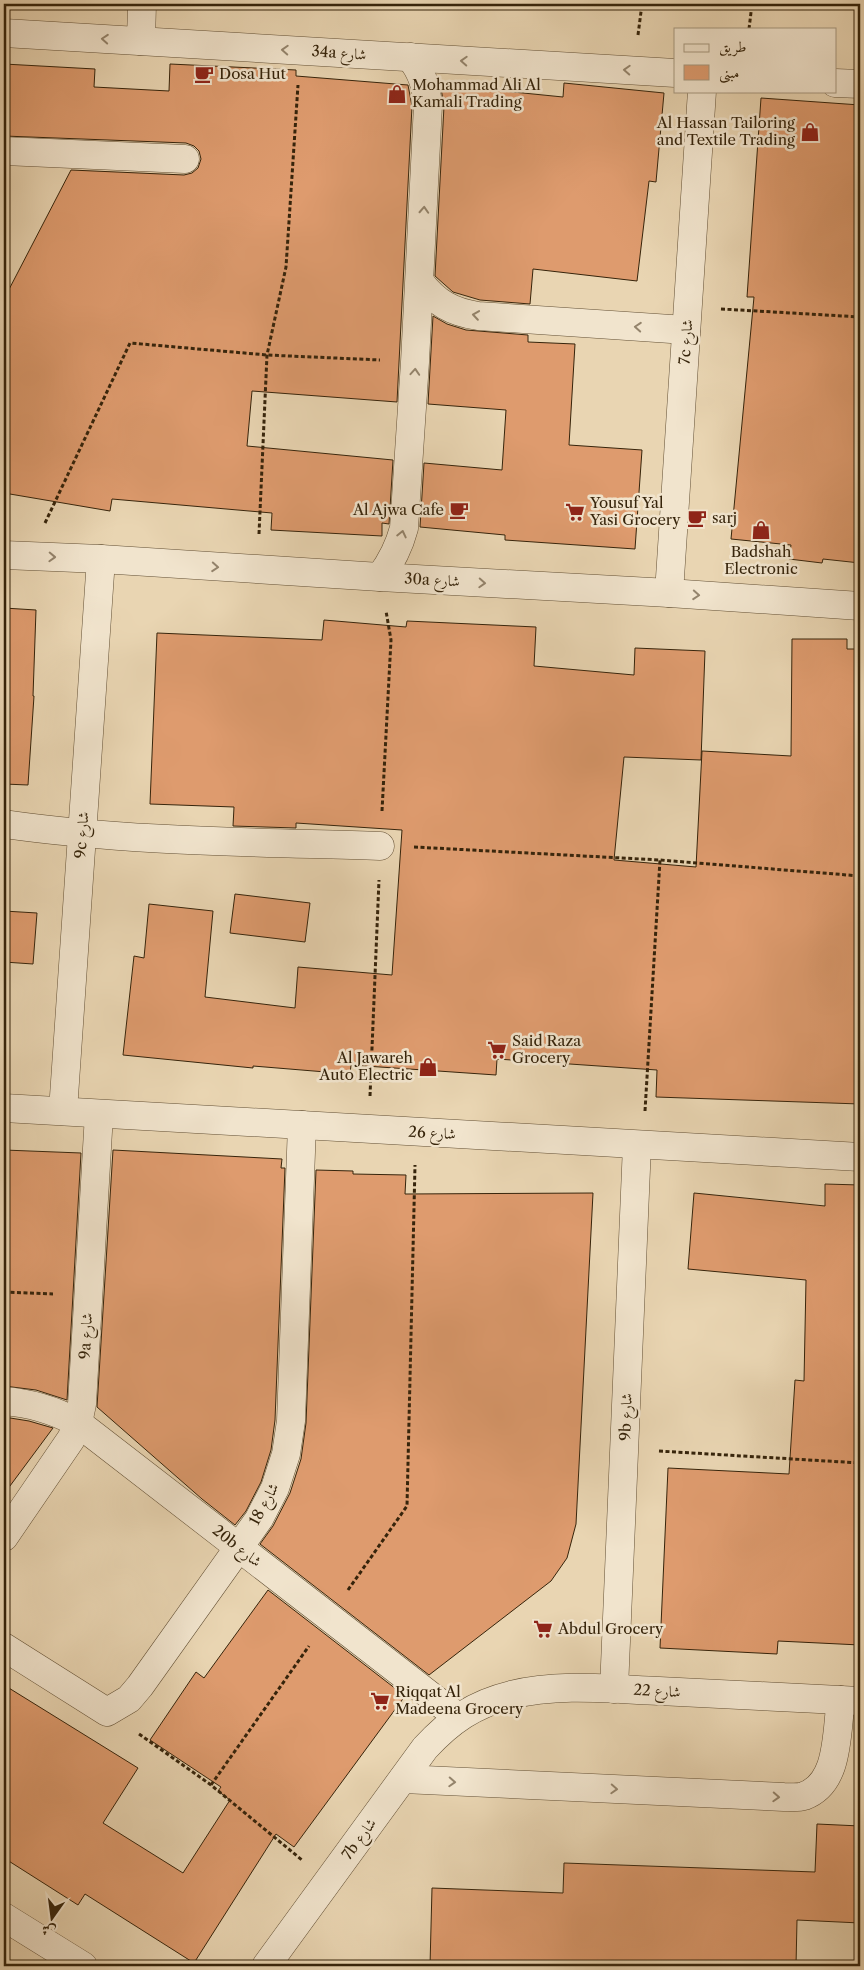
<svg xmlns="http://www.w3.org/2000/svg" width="864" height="1970" viewBox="0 0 864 1970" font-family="'Libre Caslon Text',Amiri,serif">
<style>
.building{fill:#de9b6e;stroke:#36240b}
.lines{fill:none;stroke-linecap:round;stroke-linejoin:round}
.minor-casing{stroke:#635035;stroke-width:29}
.path{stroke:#36240b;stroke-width:3;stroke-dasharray:4 2.5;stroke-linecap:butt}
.minor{stroke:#f1e4cd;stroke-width:28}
.oneway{stroke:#94846c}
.labels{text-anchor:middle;stroke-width:5;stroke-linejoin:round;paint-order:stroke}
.street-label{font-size:15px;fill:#36240b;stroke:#f1e4cd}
.poi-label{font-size:15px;fill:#36240b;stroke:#f1e4cd;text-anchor:start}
</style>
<rect width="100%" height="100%" fill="#e9d5b2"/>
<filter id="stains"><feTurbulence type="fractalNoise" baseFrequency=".004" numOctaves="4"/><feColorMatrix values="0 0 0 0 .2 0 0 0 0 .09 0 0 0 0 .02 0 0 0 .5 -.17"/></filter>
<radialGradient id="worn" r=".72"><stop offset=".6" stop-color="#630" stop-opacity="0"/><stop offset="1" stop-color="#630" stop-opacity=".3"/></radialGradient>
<g class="building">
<polygon points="4,64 95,69 94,87 169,91 170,64 296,70 296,76 408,85 412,106 397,402 252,391 247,446 393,460 389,524 382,523 382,536 271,530 272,513 112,499 110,511 4,493 4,299 71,170 184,175 192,173 198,168 201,159 199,151 194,146 186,143 4,136"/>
<polygon points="564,83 664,93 656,182 649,181 637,281 533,269 530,304 480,300 453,292 435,276 444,106 441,88 452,89 453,86 563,97"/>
<polygon points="761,98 860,105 860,563 823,559 822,563 789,559 791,545 731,539 754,297 747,297"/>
<polygon points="433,316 447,324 466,330 528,335 528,342 575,344 569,445 642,450 635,549 505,540 505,535 420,527 424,463 502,470 506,410 428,404"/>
<polygon points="4,608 36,610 33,696 34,696 28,785 4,784"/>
<polygon points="324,620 406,627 407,621 536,627 534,666 634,675 635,648 705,651 701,760 624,757 614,860 696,867 702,751 791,756 792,639 847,639 847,649 860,649 860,1104 656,1097 657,1070 497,1059 496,1075 351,1065 350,1074 253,1066 253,1068 123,1055 134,956 144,958 149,904 213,911 205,997 295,1008 298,967 392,975 402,830 296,823 296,828 233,826 234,807 150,804 157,633 322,640"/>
<polygon points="235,894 310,903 305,942 230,933"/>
<polygon points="4,911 37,913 33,964 4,962"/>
<polygon points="4,1150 81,1153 67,1400 36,1390 4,1386"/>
<polygon points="113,1150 282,1159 281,1168 285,1168 275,1420 271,1450 261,1482 246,1511 235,1525 202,1499 97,1407"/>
<polygon points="316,1170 353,1171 353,1174 406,1175 405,1194 593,1193 576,1524 567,1558 551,1581 429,1675 260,1544 273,1526 290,1493 301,1459 306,1423"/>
<polygon points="825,1184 860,1185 860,1271 858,1271 856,1376 860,1376 860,1645 778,1641 777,1654 660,1648 668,1468 789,1474 795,1380 804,1381 806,1280 688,1269 694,1193 825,1206"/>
<polygon points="4,1417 29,1421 53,1428 4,1494"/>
<polygon points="268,1590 405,1696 294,1847 276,1834 194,1963 85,1894 78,1905 4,1858 4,1685 138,1768 103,1823 183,1873 230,1800 218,1791 221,1787 150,1740 196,1672 204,1678"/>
<polygon points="817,1824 860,1826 860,1923 797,1920 796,1966 430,1966 432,1888 563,1893 564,1863 815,1872"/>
</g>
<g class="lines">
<g class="minor-casing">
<g id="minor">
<polyline points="4,33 675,73"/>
<polyline points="141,41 142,4"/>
<polyline points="835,83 860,84"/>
<polyline points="4,151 185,159"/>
<path d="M 420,282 C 436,303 452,312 478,316 L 686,330"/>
<polyline points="4,555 101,559 380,577 669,593 860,606"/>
<path d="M 380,577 C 392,561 399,547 404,528 L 415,362 L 428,105 C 426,86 422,72 410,57"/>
<polyline points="669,593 702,91"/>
<path d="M 4,824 C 129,842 255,842 380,846"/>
<polyline points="4,1108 860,1157"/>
<polyline points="63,1111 101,559"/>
<path d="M 4,1401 C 31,1403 54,1410 78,1423 L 458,1717"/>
<polyline points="4,1537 71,1439 78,1423 82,1404 99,1114"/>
<polyline points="4,1647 107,1712 129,1699 140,1686 259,1519 275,1488 286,1454 291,1421 302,1125"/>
<polyline points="614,1689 637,1145"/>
<path d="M 403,1779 L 784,1797 C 790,1797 798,1798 804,1796 C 840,1783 836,1732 841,1700"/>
<polyline points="4,1917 83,1966"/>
<path d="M 266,1966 L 425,1748 C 450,1721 474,1704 511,1695 C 558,1683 611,1689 659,1691 C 726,1694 793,1698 860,1701"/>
</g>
</g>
<g class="path">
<polyline points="749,29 752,4"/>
<polyline points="638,35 642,4"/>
<polyline points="721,309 860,317"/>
<polyline points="45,523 130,343 267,355 380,360"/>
<polyline points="259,534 267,355 286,267 298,85"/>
<polyline points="382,811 391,640 386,611"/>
<polyline points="414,847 660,860 860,876"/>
<polyline points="370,1096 379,880"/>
<polyline points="645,1111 660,860"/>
<polyline points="4,1292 53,1294"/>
<polyline points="659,1451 860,1463"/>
<polyline points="348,1590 407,1506 415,1165"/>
<polyline points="139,1734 211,1785 302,1860"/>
<polyline points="211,1785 309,1646"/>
</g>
<use href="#minor" class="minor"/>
</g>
<defs><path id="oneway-chevron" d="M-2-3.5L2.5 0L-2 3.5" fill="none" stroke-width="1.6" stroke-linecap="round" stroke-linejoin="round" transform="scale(1.25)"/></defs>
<g class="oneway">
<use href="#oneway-chevron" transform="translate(105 39) rotate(-176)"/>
<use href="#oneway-chevron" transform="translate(285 50) rotate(-177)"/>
<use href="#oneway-chevron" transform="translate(464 61) rotate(-177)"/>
<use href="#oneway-chevron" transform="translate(627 70) rotate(-177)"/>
<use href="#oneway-chevron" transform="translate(424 210) rotate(-87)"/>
<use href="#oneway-chevron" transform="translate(476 315) rotate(-172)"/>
<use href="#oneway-chevron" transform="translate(638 327) rotate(-176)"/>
<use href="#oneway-chevron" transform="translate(415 372) rotate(-86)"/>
<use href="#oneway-chevron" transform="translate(402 534) rotate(-77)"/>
<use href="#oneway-chevron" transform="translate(52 557) rotate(2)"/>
<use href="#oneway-chevron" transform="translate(215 567) rotate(4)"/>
<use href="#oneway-chevron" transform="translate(482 583) rotate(3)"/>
<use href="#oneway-chevron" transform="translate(696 595) rotate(4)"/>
<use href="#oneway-chevron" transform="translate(452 1782) rotate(3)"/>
<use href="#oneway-chevron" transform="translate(614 1789) rotate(3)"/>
<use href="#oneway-chevron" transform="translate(776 1797) rotate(3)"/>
</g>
<defs>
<g id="cafe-bare" transform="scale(1.5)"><path d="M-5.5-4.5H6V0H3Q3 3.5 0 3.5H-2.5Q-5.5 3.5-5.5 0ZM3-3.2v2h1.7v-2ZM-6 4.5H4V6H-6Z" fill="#8f2418" stroke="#f1e4cd" stroke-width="2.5" paint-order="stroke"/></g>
<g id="shop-bare" transform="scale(1.5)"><path d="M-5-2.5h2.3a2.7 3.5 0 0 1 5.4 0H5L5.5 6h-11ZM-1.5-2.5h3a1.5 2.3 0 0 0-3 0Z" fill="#8f2418" stroke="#f1e4cd" stroke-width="2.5" paint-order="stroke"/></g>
<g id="supermarket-bare" transform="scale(1.5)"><path d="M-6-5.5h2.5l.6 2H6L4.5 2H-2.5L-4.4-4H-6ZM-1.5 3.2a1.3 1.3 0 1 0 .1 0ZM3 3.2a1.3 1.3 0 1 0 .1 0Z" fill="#8f2418" stroke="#f1e4cd" stroke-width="2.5" paint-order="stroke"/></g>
</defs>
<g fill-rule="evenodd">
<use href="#cafe-bare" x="204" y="74"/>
<use href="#shop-bare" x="397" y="94"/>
<use href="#shop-bare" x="810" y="132"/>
<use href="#cafe-bare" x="459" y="510"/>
<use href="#supermarket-bare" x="575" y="512"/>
<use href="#cafe-bare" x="697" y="518"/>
<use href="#shop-bare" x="761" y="530"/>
<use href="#supermarket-bare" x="497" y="1050"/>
<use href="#shop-bare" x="428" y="1067"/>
<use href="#supermarket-bare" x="543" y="1629"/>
<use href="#supermarket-bare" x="380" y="1701"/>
</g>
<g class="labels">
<g class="street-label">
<text transform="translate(339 53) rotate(4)" y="5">34a شارع</text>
<text transform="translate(686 342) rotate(-86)" y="5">7c شارع</text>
<text transform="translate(432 580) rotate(3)" y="5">30a شارع</text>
<text transform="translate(82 835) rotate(-86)" y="5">9c شارع</text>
<text transform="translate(432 1133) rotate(3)" y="5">شارع 26</text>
<text transform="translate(86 1336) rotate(-87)" y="5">9a شارع</text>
<text transform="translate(626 1417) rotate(-88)" y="5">9b شارع</text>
<text transform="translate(264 1504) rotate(-62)" y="5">شارع 18</text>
<text transform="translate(237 1546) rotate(38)" y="5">20b شارع</text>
<text transform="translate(657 1691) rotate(3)" y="5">شارع 22</text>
<text transform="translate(359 1839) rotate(-54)" y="5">7b شارع</text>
</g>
<g class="poi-label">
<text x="219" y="79">Dosa Hut</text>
<text x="412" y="90">Mohammad Ali Al<tspan x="412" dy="17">Kamali Trading</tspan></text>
<text x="795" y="128" text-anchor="end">Al Hassan Tailoring<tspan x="795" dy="17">and Textile Trading</tspan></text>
<text x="590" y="508">Yousuf Yal<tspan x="590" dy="17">Yasi Grocery</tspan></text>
<text x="444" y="515" text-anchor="end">Al Ajwa Cafe</text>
<text x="712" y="523">sarj</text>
<text x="761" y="557" text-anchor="middle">Badshah<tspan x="761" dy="17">Electronic</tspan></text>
<text x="512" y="1046">Said Raza<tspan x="512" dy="17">Grocery</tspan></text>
<text x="413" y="1063" text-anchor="end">Al Jawareh<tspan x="413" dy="17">Auto Electric</tspan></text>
<text x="558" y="1634">Abdul Grocery</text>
<text x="395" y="1697">Riqqat Al<tspan x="395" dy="17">Madeena Grocery</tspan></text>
</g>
</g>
<rect width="864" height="1970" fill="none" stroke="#e9d5b2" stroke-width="20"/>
<rect x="5" y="5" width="854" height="1960" fill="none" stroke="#36240b" stroke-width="2.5"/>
<rect x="10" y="10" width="844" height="1950" fill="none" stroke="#36240b"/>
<rect x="674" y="28" width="162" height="65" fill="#f1e4cd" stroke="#a6977f"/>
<rect x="684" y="44" width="25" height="8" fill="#f1e4cd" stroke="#a6977f"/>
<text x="719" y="52" font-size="15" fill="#36240b">طريق</text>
<rect x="684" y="65" width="25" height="15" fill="#de9b6e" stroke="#a6977f"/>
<text x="719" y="78" font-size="15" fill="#36240b">مبنى</text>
<g transform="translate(52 1918) rotate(194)" stroke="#f1e4cd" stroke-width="4" paint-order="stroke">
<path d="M0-4L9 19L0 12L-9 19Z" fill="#36240b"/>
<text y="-8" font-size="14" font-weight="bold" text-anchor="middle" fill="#36240b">ش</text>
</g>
<rect width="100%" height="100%" filter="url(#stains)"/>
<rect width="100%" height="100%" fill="url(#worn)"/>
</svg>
